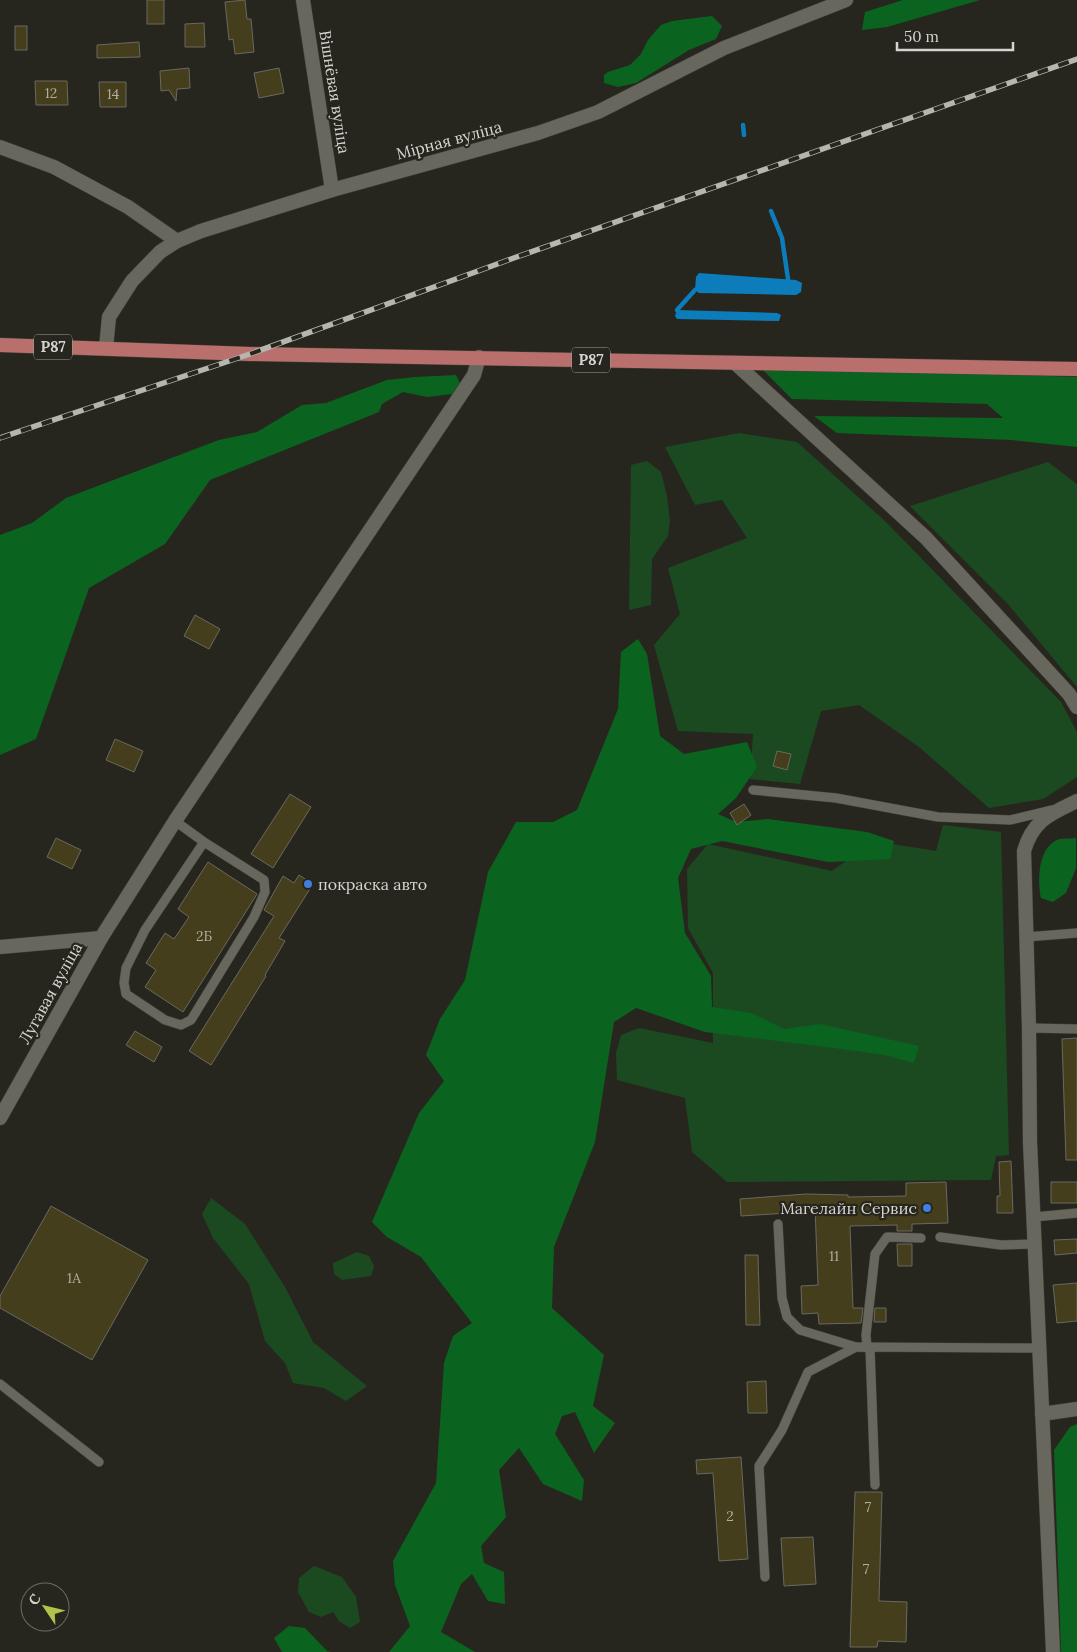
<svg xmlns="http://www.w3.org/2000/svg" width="1077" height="1652" viewBox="0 0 1077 1652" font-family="Lora,serif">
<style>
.green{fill:#1b4a21}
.forest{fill:#0a6420}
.water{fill:#0c7dba}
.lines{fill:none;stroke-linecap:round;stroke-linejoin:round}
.stream{stroke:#0c7dba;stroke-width:4.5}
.building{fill:#443e1c;stroke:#6b6960}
.service-casing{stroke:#43423b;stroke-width:10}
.minor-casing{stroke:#43423b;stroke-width:15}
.tertiary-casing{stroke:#43423b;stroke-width:15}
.primary-casing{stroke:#43423b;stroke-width:15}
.service{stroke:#68675e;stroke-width:9}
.minor{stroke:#68675e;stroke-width:14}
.tertiary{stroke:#68675e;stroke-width:14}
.primary{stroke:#b9706d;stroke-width:14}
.rail-casing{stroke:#b6b5ae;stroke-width:5.5}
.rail{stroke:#27261e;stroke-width:4;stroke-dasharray:11;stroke-linecap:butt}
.shop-dot{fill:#3f7fe0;stroke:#27261e;stroke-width:2}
.labels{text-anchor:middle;stroke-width:4.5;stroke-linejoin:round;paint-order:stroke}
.number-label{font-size:14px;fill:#b1aea2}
.shield{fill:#27261e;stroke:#a1a099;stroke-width:1}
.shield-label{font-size:15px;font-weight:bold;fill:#d5d4ce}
.street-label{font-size:16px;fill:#d5d4ce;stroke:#27261e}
.poi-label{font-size:16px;fill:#d5d4ce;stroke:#27261e;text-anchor:start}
</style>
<rect width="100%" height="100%" fill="#27261e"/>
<g class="green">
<polygon points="739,433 797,442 886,522 1061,702 1077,732 1077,777 1043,799 989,808 919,747 859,705 821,711 800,784 750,779 753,734 678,731 654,645 680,614 668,568 747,538 722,500 695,505 665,447"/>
<polygon points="647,461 661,472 667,496 670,521 668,536 652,559 651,605 629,610 631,465"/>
<polygon points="1048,462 1077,484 1077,687 1007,603 910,506"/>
<polygon points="943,825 1001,832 1009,1155 996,1156 991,1180 727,1182 692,1152 685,1098 617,1080 616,1053 621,1035 639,1028 713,1043 713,973 688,928 687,869 708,844 832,871 874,841 936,851"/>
<polygon points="211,1198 245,1224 285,1287 313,1342 367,1386 346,1401 324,1388 293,1383 285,1363 265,1341 249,1284 213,1238 202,1214"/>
<polygon points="357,1252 369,1256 374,1266 371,1276 342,1280 334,1274 333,1263"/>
<polygon points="314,1566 342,1577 356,1597 360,1622 350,1628 339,1621 333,1612 321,1617 309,1612 298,1592 299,1578"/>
</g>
<g class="forest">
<polygon points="903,0 980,0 887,27 862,30 865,12"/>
<polygon points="712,16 722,26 716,39 689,50 636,83 618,87 604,83 604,75 608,72 630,65 641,54 648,40 661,25 672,21"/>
<polygon points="762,369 919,371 1077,377 1077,447 1012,440 837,433 814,416 1003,418 987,404 792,399"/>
<polygon points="456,375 460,383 452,394 427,397 403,392 382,404 379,412 210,480 165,544 89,588 36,739 0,755 0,535 32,523 66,498 219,440 257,432 302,405 326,403 387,380 415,377"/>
<polygon points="638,639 647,654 660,736 684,754 747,742 757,767 736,798 718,814 736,822 768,819 867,832 894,841 890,859 828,862 722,841 691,849 678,878 685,933 711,976 712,1007 751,1013 784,1029 820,1024 919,1046 914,1063 885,1055 834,1048 705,1032 636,1008 614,1022 595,1142 554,1247 552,1308 604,1355 593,1406 615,1423 594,1453 575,1412 562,1416 555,1434 584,1480 582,1501 543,1484 519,1448 499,1470 506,1517 481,1546 484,1563 504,1572 505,1604 488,1601 472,1574 461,1584 441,1632 475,1652 389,1652 410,1626 395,1585 393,1561 436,1483 444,1363 453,1336 472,1323 421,1257 387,1237 372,1222 419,1113 444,1081 426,1055 440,1019 465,980 488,872 516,822 553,822 577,810 618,709 621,652"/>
<path d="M 1076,838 L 1076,868 L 1066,893 L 1053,902 L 1041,898 C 1037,880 1038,845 1060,839 C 1065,838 1071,839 1076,838 Z"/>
<polygon points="1077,1424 1077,1652 1061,1652 1054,1450 1070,1427"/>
<polygon points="289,1626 305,1628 327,1651 331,1652 282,1652 274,1638"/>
</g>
<g class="water">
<polygon points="699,273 796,280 802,283 801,292 796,295 699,293 695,290 696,277"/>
<polygon points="677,310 777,313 781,315 779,321 677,319 675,316"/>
</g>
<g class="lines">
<g class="stream">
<polyline points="743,125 744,135"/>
<polyline points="771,211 782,238 788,279"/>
<polyline points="677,310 695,290"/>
</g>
</g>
<g class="building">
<rect x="147" y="0" width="17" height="24"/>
<polygon points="245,0 247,19 251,19 254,52 235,54 233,39 229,40 225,2"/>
<polygon points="204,23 205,47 185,47 185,24"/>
<rect x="15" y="26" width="12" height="24"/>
<polygon points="139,42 140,57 97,58 97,45"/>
<polygon points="189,68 190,88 177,89 176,101 169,90 161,91 160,71"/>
<polygon points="279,68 284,93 259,98 254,73"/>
<polygon points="35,81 67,81 68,105 36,105"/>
<polygon points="99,82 126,82 126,107 100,107"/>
<polygon points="195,615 220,629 209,649 184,636"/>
<polygon points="115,739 143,751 134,772 106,760"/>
<polygon points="777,751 791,754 787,770 773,766"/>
<polygon points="290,794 311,807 273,868 251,854"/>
<polygon points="744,804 751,815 737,825 730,813"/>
<polygon points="56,838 81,850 72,869 47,857"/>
<polygon points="208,862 257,894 183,1012 145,987 156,970 146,963 165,933 174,939 189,917 178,909"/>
<polygon points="299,875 313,884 279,938 285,941 265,975 266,976 211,1065 189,1051 274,916 264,910 283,876 294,883"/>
<polygon points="135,1031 162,1047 154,1062 126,1045"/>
<polygon points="1077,1038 1077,1160 1066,1160 1062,1039"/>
<polygon points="1011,1161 1013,1213 997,1213 997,1196 1000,1196 999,1162"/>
<polygon points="946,1182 948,1223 912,1224 912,1231 897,1231 897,1225 850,1226 853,1308 863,1308 861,1323 819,1324 818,1313 802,1314 801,1286 818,1285 815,1207 787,1206 788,1213 741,1216 740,1199 806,1194 848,1195 848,1197 906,1196 906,1183"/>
<rect x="1051" y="1182" width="26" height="21"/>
<polygon points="51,1206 148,1260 92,1360 0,1308 0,1296"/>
<polygon points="1077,1239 1077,1253 1055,1255 1054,1240"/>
<polygon points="897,1244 912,1244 912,1266 898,1266"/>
<polygon points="745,1255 758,1255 760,1325 746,1325"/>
<polygon points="1077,1283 1077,1321 1057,1323 1053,1285"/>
<polygon points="875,1308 886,1308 886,1322 874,1322"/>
<polygon points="766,1381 767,1413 748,1413 747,1382"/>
<polygon points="741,1457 748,1559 719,1561 713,1473 697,1474 696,1460"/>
<polygon points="855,1492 882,1492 879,1601 907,1602 906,1642 878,1641 877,1647 850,1647"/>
<polygon points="813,1537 816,1584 784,1586 781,1538"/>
</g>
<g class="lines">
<g class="service-casing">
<g id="service">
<polyline points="753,790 836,798 938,817 1010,820 1052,810"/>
<polyline points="175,821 204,842 264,880 265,892 254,917 191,1020 181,1025 165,1020 126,994 124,983 126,968 145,930 204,842"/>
<polyline points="1026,937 1077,933"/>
<polyline points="1029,1028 1077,1029"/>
<polyline points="1034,1217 1077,1213"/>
<polyline points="778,1224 782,1298 787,1317 800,1330 856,1347"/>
<polyline points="940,1237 1001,1245 1036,1244"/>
<polyline points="867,1348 866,1335 875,1254 887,1237 921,1238"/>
<polyline points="870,1348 875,1485"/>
<polyline points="0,1384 99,1462"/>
<polyline points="765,1577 759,1466 782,1430 808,1372 856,1347 1038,1348"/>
</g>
</g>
<g class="minor-casing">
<g id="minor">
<polyline points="303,0 332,190"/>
<polyline points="0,147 54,167 128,207 177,241"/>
<polyline points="106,348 109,317 132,281 160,252 177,241 201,231 332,190 538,133 598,112 724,48 846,0"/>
<polyline points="0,947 101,938"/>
<polyline points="0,1118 101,938 175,821 474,375 479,357"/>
<polyline points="1042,1414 1077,1409"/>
</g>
</g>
<g class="tertiary-casing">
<g id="tertiary">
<polyline points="735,363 926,538 1069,694 1077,707"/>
<path d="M 1053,1652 L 1030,1142 L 1029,1028 L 1024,851 C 1033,820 1050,814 1077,801"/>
</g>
</g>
<g class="primary-casing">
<polyline id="primary" points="0,345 250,354 1077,369"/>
</g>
<use href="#service" class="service"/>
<use href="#minor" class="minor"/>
<use href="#tertiary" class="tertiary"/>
<use href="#primary" class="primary"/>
<g class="rail-casing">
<polyline id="rail" points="0,438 250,354 511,259 1077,59"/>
</g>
<use href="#rail" class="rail"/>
</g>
<g class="shop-dot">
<circle cx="308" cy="884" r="5"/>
<circle cx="927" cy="1208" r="5"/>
</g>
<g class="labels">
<g class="number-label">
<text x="51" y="98">12</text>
<text x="113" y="99">14</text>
<text x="204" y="941">2Б</text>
<text x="834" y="1261">11</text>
<text x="74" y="1283">1А</text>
<text x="868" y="1512">7</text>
<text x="730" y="1521">2</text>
<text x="866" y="1574">7</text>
</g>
<g class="shield">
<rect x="34" y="334.5" width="38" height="25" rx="4"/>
<rect x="572" y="347.5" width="38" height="25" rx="4"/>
</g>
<g class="shield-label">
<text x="53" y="352">Р87</text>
<text x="591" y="365">Р87</text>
</g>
<g class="street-label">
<text transform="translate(335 92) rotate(81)" y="6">Вішнёвая вуліца</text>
<text transform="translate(449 140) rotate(-15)" y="6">Мірная вуліца</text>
<text transform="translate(50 993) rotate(-61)" y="6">Лугавая вуліца</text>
</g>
<g class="poi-label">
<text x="318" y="890">покраска авто</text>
<text x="917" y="1214" text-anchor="end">Магелайн Сервис</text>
</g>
</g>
<g transform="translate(45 1607) rotate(305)"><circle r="24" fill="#27261e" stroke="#6d6c64"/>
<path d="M0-4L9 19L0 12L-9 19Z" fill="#b2c34c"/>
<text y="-8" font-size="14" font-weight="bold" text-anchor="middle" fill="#d5d4ce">С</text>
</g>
<path d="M897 42v8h116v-8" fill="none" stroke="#d5d4ce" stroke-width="2.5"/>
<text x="904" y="42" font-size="15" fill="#d5d4ce" stroke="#27261e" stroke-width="4" paint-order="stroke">50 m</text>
</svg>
